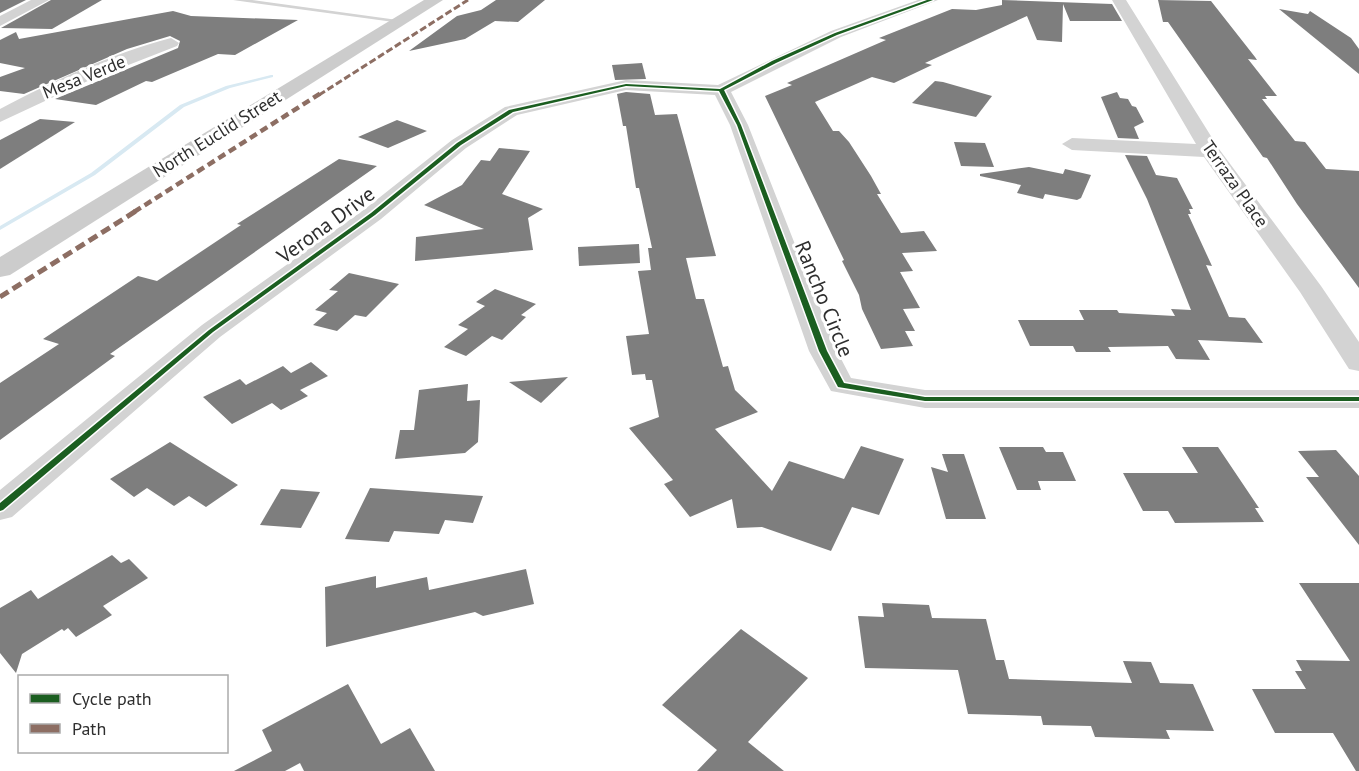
<svg xmlns="http://www.w3.org/2000/svg" width="1359" height="771" viewBox="0 0 1359 771" font-family="'PT Sans',sans-serif">
<style>
.lines{fill:none;stroke-linecap:round;stroke-linejoin:round}
.stream{fill:#d8e9f2;fill-rule:evenodd}
.building{fill:#7e7e7e}
.lane{fill:#d3d3d3;fill-rule:evenodd}
.street{fill:#d3d3d3;fill-rule:evenodd}
.secondary{fill:#ccc;fill-rule:evenodd}
.quiet-far2{stroke:#8d6e63;stroke-width:3;stroke-dasharray:7 3;stroke-linecap:butt}
.quiet-far1{stroke:#8d6e63;stroke-width:4.5;stroke-dasharray:8 4.5;stroke-linecap:butt}
.quiet{stroke:#8d6e63;stroke-width:5;stroke-dasharray:10 5;stroke-linecap:butt}
.cycleway-casing{stroke:#fff;stroke-width:3}
.cycleway{fill:#1b5e20;fill-rule:evenodd}
.labels{text-anchor:middle;stroke-width:6;stroke-linejoin:round;paint-order:stroke}
.far-street-label{font-size:18px;fill:#2e2e2e;stroke:#fff}
.street-label{font-size:21px;fill:#2e2e2e;stroke:#fff}
</style>
<rect width="100%" height="100%" fill="#fff"/>
<g class="lines">
<polygon class="stream" points="271,75 273,75 273,77 230,88 184,107 95,175 0,230 0,226 91,173 180,105 226,86"/>
</g>
<g class="building">
<polygon points="0,0 26,0 0,13"/>
<polygon points="51,0 102,0 52,29 1,28"/>
<polygon points="496,0 545,0 518,22 495,21 465,39 409,51 457,16 481,10"/>
<polygon points="1002,0 1112,4 1122,21 1070,21 1063,4 1062,42 1037,40 1027,16 925,63 932,65 894,83 872,77 815,102 833,131 839,131 849,142 871,176 881,194 877,194 901,233 924,231 937,251 902,253 913,271 900,272 920,308 903,309 915,331 905,331 913,346 881,349 862,309 859,295 842,261 844,260 765,96 792,85 787,83 886,40 879,38 952,9 976,10 1002,5"/>
<polygon points="1158,0 1211,1 1255,57 1257,60 1248,59 1277,96 1265,96 1267,99 1262,99 1295,141 1305,142 1326,169 1359,171 1359,288 1297,204 1267,158 1263,157 1168,22 1163,22"/>
<polygon points="1279,9 1308,14 1310,11 1351,38 1359,49 1359,74"/>
<polygon points="173,11 191,16 298,20 235,55 218,54 152,82 146,81 96,105 55,99 178,48 180,41 170,36 127,49 24,94 0,91 0,77 25,68 0,63 0,40 16,32 19,39"/>
<polygon points="642,63 646,79 615,80 612,65"/>
<polygon points="935,81 943,82 992,96 976,117 912,103"/>
<polygon points="626,92 650,94 655,115 677,114 716,256 686,258 696,299 704,299 723,367 728,366 735,390 758,412 715,429 772,491 789,461 844,479 861,446 904,459 879,515 852,507 831,551 762,527 737,528 732,499 690,517 664,484 673,480 629,428 659,417 652,380 646,380 645,374 632,375 626,336 649,334 638,271 651,270 648,248 652,248 639,188 636,188 626,126 623,126 617,94"/>
<polygon points="1117,92 1120,98 1128,99 1132,106 1136,107 1144,122 1134,127 1139,139 1118,138 1101,97"/>
<polygon points="40,119 75,122 0,169 0,140"/>
<polygon points="397,120 427,131 388,148 358,137"/>
<polygon points="954,142 985,143 994,167 961,166"/>
<polygon points="499,148 530,151 502,194 543,209 528,218 533,250 415,261 416,237 484,229 424,205 462,185 481,160 490,161"/>
<polygon points="1125,155 1147,156 1156,175 1177,178 1193,209 1189,209 1191,214 1188,214 1212,266 1206,265 1229,317 1245,318 1263,343 1198,340 1210,360 1176,359 1168,346 1108,347 1111,352 1076,352 1073,346 1030,346 1018,320 1084,320 1079,310 1117,310 1119,313 1175,316 1171,309 1191,310 1147,199"/>
<polygon points="339,159 377,166 110,354 115,356 0,440 0,383 59,344 43,339 138,276 157,281 241,225 237,224"/>
<polygon points="1029,167 1063,174 1065,169 1091,175 1081,198 1077,200 1045,194 1043,199 1017,193 1021,185 980,176 980,174"/>
<polygon points="639,244 640,263 579,266 578,247"/>
<polygon points="349,273 399,284 366,317 355,315 337,331 313,325 327,313 315,310 338,291 329,290"/>
<polygon points="495,289 536,304 521,315 526,317 502,340 492,336 466,356 444,347 468,329 458,325 485,306 476,302"/>
<polygon points="311,362 328,376 300,390 308,396 281,410 272,403 232,424 203,397 240,379 246,385 283,366 291,373"/>
<polygon points="568,377 541,403 509,382"/>
<polygon points="468,384 467,401 480,400 478,442 465,453 395,459 400,430 414,430 419,390"/>
<polygon points="170,442 238,485 206,507 189,496 174,506 147,488 134,497 110,479"/>
<polygon points="999,447 1043,447 1046,452 1063,452 1076,481 1038,481 1041,490 1017,490"/>
<polygon points="1182,447 1218,447 1259,508 1255,508 1264,522 1175,523 1168,511 1143,511 1123,473 1198,473"/>
<polygon points="1336,450 1359,476 1359,545 1306,477 1319,477 1298,451"/>
<polygon points="942,454 964,454 986,519 946,519 931,467 948,472"/>
<polygon points="370,488 384,489 483,496 473,523 445,520 439,534 394,531 389,542 345,539"/>
<polygon points="281,489 320,492 301,528 260,525"/>
<polygon points="112,555 121,563 129,559 148,578 103,606 112,615 76,637 68,628 64,631 62,629 22,654 16,673 0,653 0,608 31,590 38,599"/>
<polygon points="526,569 534,604 483,616 475,612 326,647 325,587 376,576 376,588 427,577 429,590"/>
<polygon points="1299,583 1359,583 1359,771 1356,771 1333,733 1275,733 1252,689 1306,689 1295,671 1302,671 1296,660 1350,661"/>
<polygon points="882,603 929,605 932,618 986,619 996,660 1004,660 1009,679 1132,683 1123,661 1151,662 1160,683 1193,684 1214,731 1166,730 1170,739 1095,737 1091,726 1043,725 1041,716 968,714 958,670 865,668 858,616 884,617"/>
<polygon points="741,629 808,678 748,742 784,771 697,771 717,750 662,705"/>
<polygon points="348,684 381,744 410,728 435,771 304,771 300,763 285,771 234,771 272,751 262,730"/>
</g>
<g class="lines">
<polygon class="lane" points="233,0 252,0 405,21 401,23"/>
<g class="street">
<polygon points="31,0 49,0 0,26 0,16"/>
<polygon points="918,0 938,0 841,37 731,92 748,125 837,351 851,378 925,390 1359,390 1359,408 925,408 831,391 809,351 730,125 715,95 626,90 517,115 466,148 381,219 220,337 12,517 0,520 0,490 202,325 365,209 452,140 505,107 626,80 718,85 831,31"/>
<polygon points="1112,0 1126,0 1219,149 1321,286 1359,342 1359,371 1349,369 1300,292 1204,157 1072,150 1062,144 1072,138 1196,144"/>
<path d="M 171,38 L 179,43 L 177,46 L 90,80 L 0,122 L 0,109 C 53,81 113,53 171,38 Z"/>
</g>
<polygon class="secondary" points="424,0 443,0 10,275 0,277 0,257"/>
<polyline class="quiet-far2" points="319,95 468,0"/>
<polyline class="quiet-far1" points="134,212 321,93"/>
<polyline class="quiet" points="0,297 136,211"/>
<g class="cycleway-casing">
<polygon id="cycleway" points="927,0 933,0 837,35 776,63 724,90 741,125 827,351 844,383 925,397 1359,397 1359,401 925,401 838,387 819,351 737,125 719,91 626,86 513,112 461,145 375,215 213,332 3,510 0,511 0,503 209,330 371,213 457,143 509,110 626,84 720,89 772,61 835,33"/>
</g>
<use href="#cycleway" class="cycleway"/>
</g>
<g class="labels">
<g class="far-street-label">
<text transform="translate(84 77) rotate(-22)" y="6">Mesa Verde</text>
<text transform="translate(217 134) rotate(-32)" y="6">North Euclid Street</text>
<text transform="translate(1235 184) rotate(55)" y="6">Terraza Place</text>
</g>
<g class="street-label">
<text transform="translate(326 225) rotate(-36)" y="7">Verona Drive</text>
<text transform="translate(824 299) rotate(68)" y="7">Rancho Circle</text>
</g>
</g>
<rect x="18" y="675" width="210" height="78" fill="#ffffff" stroke="#ababab" stroke-width="1.5"/>
<rect x="30" y="694" width="30" height="9" fill="#1b5e20" stroke="#ababab" stroke-width="1.5"/>
<text x="72" y="705" font-size="18" fill="#2e2e2e">Cycle path</text>
<rect x="30" y="724" width="30" height="9" fill="#8d6e63" stroke="#ababab" stroke-width="1.5"/>
<text x="72" y="735" font-size="18" fill="#2e2e2e">Path</text>
</svg>
